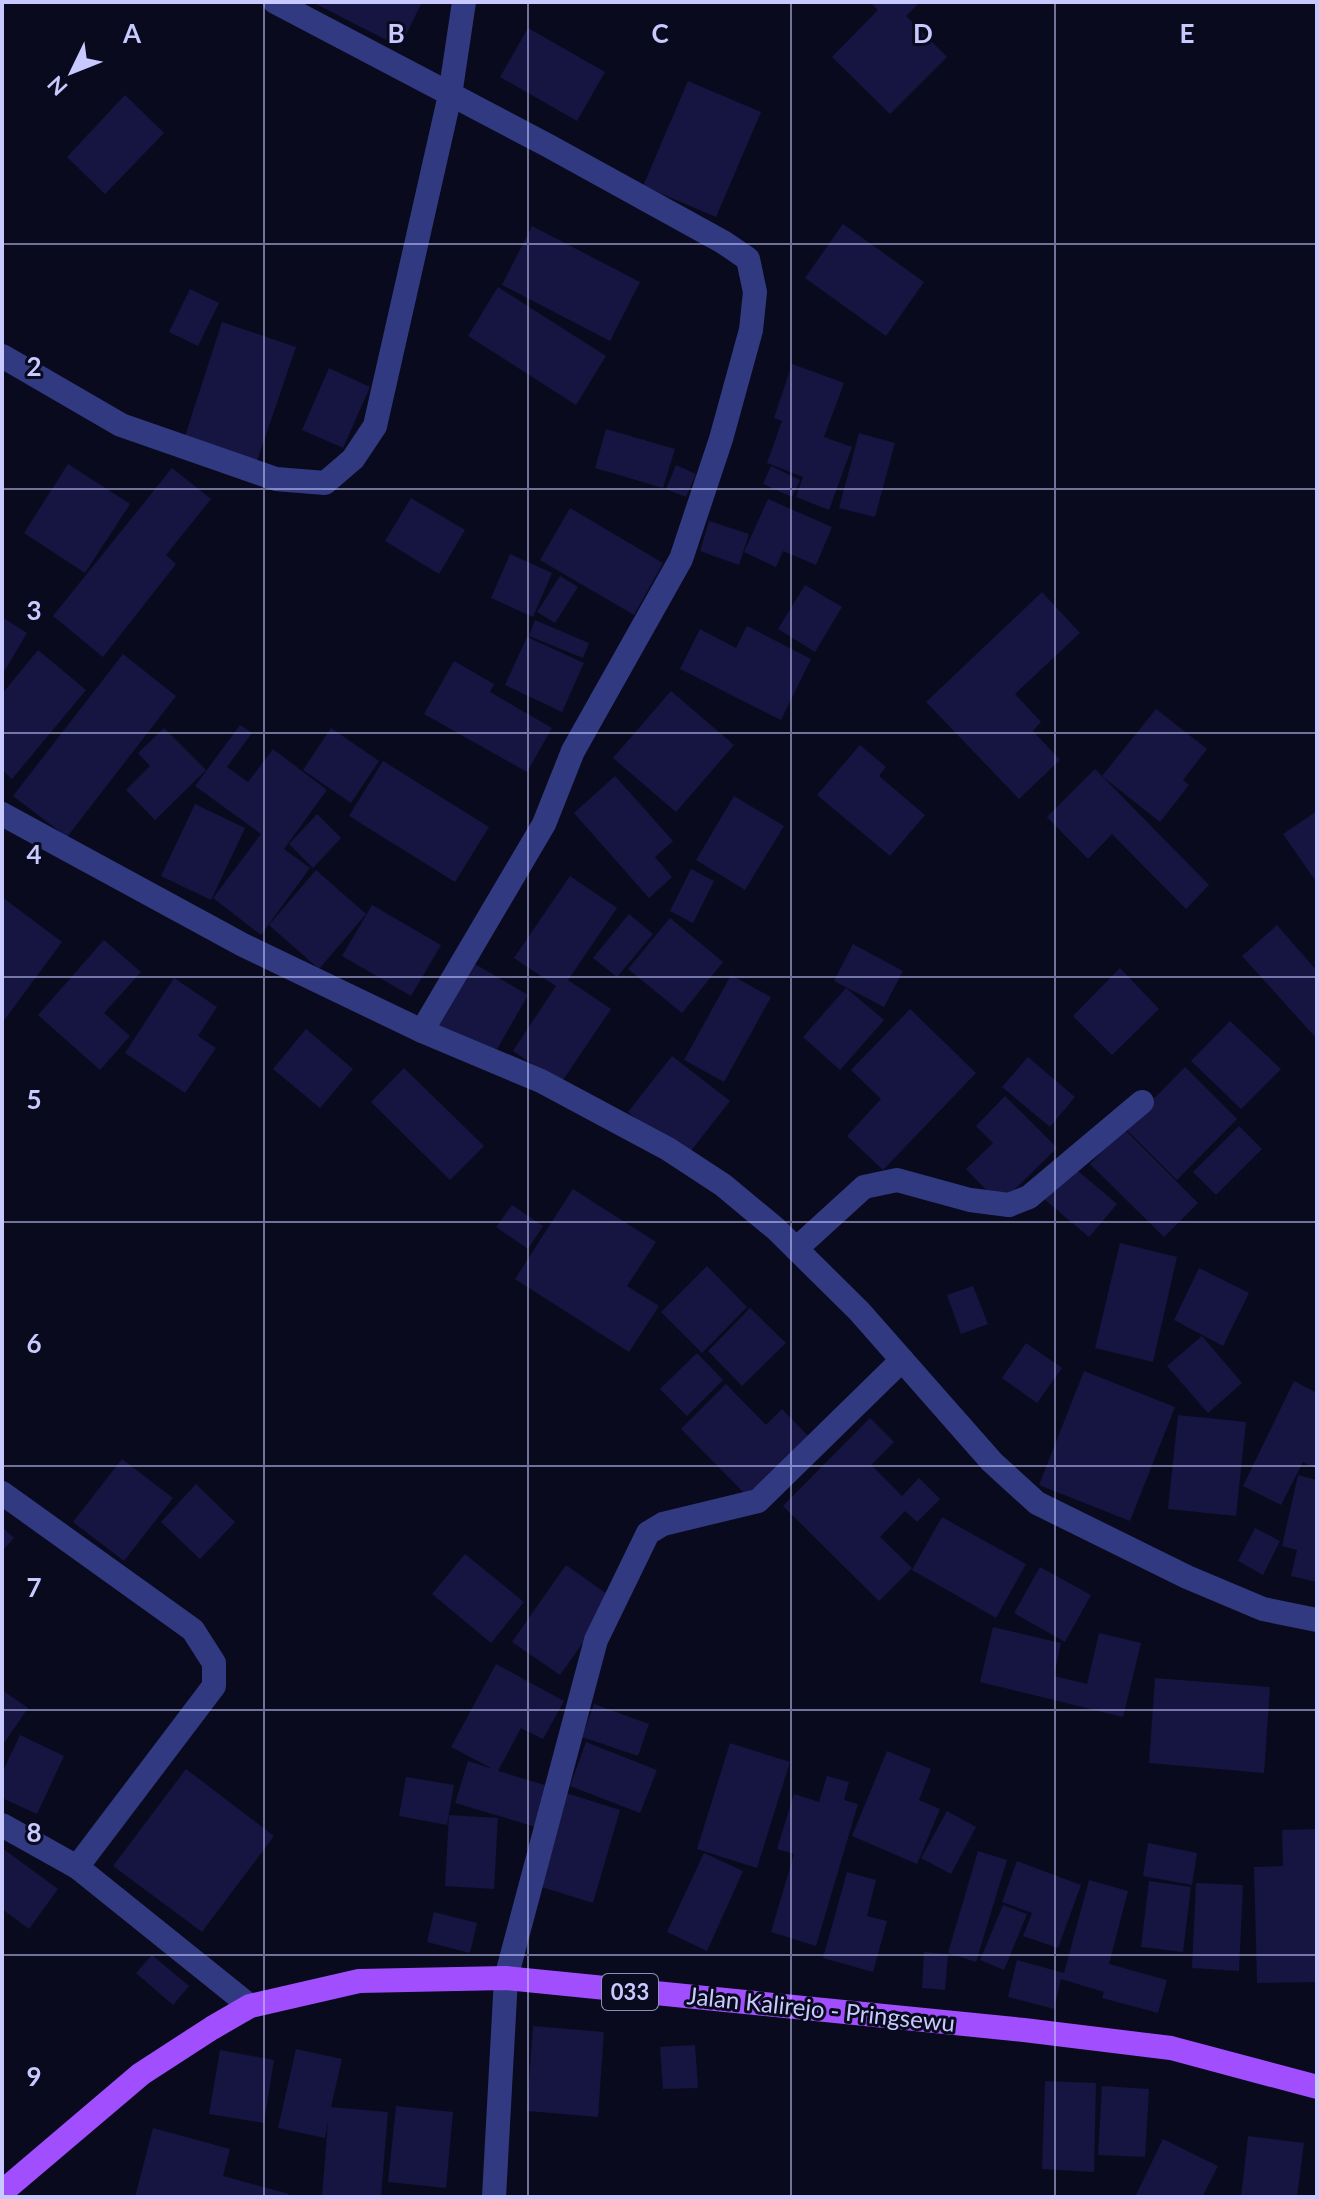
<svg xmlns="http://www.w3.org/2000/svg" width="1319" height="2199" viewBox="0 0 1319 2199" font-family="Lato,sans-serif">
<style>
.building{fill:#161440}
.lines{fill:none;stroke-linecap:round;stroke-linejoin:round}
.minor{stroke:#313a81;stroke-width:24}
.major{stroke:#a14eff;stroke-width:24}
.grid{fill:none;stroke:#c7c9ff;stroke-width:2;stroke-opacity:0.55}
.labels{text-anchor:middle;stroke-width:6;stroke-linejoin:round;paint-order:stroke}
.shield{fill:#0a0a1e;stroke:#8e90bc;stroke-width:2}
.shield-label{font-size:22px;font-weight:bold;fill:#c7c9ff}
.street-label{font-size:24px;fill:#c7c9ff;stroke:#0a0a1e}
.grid-label{font-size:26px;text-anchor:middle;font-weight:bold;fill:#c7c9ff;stroke:#0a0a1e;stroke-width:6;stroke-linejoin:round;paint-order:stroke}
</style>
<rect width="100%" height="100%" fill="#0a0a1e"/>
<g class="building">
<polygon points="312,2 422,2 400,47"/>
<polygon points="870,2 920,2 906,16 947,57 890,114 832,57 878,10"/>
<polygon points="528,28 605,72 577,121 500,77"/>
<polygon points="688,81 761,112 716,217 643,186"/>
<polygon points="125,95 164,133 105,194 67,157"/>
<polygon points="843,224 924,282 886,336 805,278"/>
<polygon points="532,226 640,282 610,341 502,285"/>
<polygon points="498,287 606,356 576,405 468,336"/>
<polygon points="190,289 219,303 198,346 169,332"/>
<polygon points="222,322 296,347 256,464 184,439"/>
<polygon points="792,364 844,383 824,437 852,447 829,510 796,497 803,477 767,463 782,421 774,418"/>
<polygon points="329,368 370,387 343,448 302,430"/>
<polygon points="606,429 675,449 663,488 595,468"/>
<polygon points="859,433 895,443 875,517 839,508"/>
<polygon points="68,464 130,504 85,573 24,533"/>
<polygon points="676,465 696,474 686,497 666,489"/>
<polygon points="771,466 800,480 792,497 763,484"/>
<polygon points="172,468 211,499 166,555 176,564 103,657 53,616"/>
<polygon points="411,498 465,530 439,574 385,541"/>
<polygon points="768,499 832,527 816,565 783,551 776,567 744,552"/>
<polygon points="570,508 663,563 634,615 540,560"/>
<polygon points="709,521 749,534 739,565 700,551"/>
<polygon points="510,554 552,573 533,617 491,598"/>
<polygon points="560,576 578,587 555,623 537,612"/>
<polygon points="805,585 842,607 815,652 778,629"/>
<polygon points="1042,592 1080,633 1015,694 1041,722 1033,731 1060,760 1019,799 926,702"/>
<polygon points="2,617 27,633 2,675"/>
<polygon points="535,620 589,643 583,658 529,636"/>
<polygon points="747,626 811,659 781,720 680,669 700,629 736,648"/>
<polygon points="527,637 584,663 562,712 505,685"/>
<polygon points="38,650 86,690 12,779 2,770 2,694"/>
<polygon points="123,654 176,696 67,837 13,796"/>
<polygon points="454,661 494,684 490,692 552,728 527,772 424,714"/>
<polygon points="671,691 734,745 676,812 613,758"/>
<polygon points="1156,709 1207,749 1183,780 1189,785 1160,822 1102,776"/>
<polygon points="240,725 252,733 227,767 248,782 273,749 327,790 284,849 310,868 261,935 213,898 261,834 195,786"/>
<polygon points="164,728 206,770 155,820 126,790 150,766 138,753"/>
<polygon points="331,728 379,761 351,803 303,770"/>
<polygon points="860,745 886,767 879,776 925,815 890,856 817,795"/>
<polygon points="383,761 489,827 455,882 349,816"/>
<polygon points="1095,769 1209,885 1186,909 1112,834 1088,859 1047,817"/>
<polygon points="615,776 673,841 655,857 672,877 649,898 574,813"/>
<polygon points="734,796 784,826 745,890 696,860"/>
<polygon points="195,804 245,828 211,900 161,876"/>
<polygon points="1317,811 1317,883 1283,834"/>
<polygon points="317,814 341,838 313,868 289,844"/>
<polygon points="691,869 714,881 693,923 670,911"/>
<polygon points="316,870 366,914 319,969 269,925"/>
<polygon points="570,876 617,908 568,980 611,1009 561,1083 513,1051 556,986 514,958"/>
<polygon points="2,897 62,942 2,1023"/>
<polygon points="372,905 441,945 411,996 342,956"/>
<polygon points="629,914 653,934 617,977 593,958"/>
<polygon points="670,918 723,962 682,1013 628,969"/>
<polygon points="1277,925 1317,971 1317,1039 1242,956"/>
<polygon points="104,940 141,972 104,1013 130,1036 100,1070 38,1015"/>
<polygon points="853,944 903,971 884,1007 834,981"/>
<polygon points="475,964 528,995 492,1058 438,1028"/>
<polygon points="1120,968 1159,1009 1112,1055 1073,1016"/>
<polygon points="731,975 771,997 724,1082 684,1060"/>
<polygon points="174,978 217,1007 198,1036 216,1048 185,1093 125,1053"/>
<polygon points="846,988 884,1020 840,1070 803,1037"/>
<polygon points="910,1009 976,1073 883,1170 847,1136 881,1099 851,1070"/>
<polygon points="1230,1021 1281,1069 1241,1109 1191,1061"/>
<polygon points="306,1029 353,1069 320,1108 273,1069"/>
<polygon points="672,1056 730,1101 686,1157 628,1112"/>
<polygon points="1028,1057 1075,1097 1050,1127 1002,1087"/>
<polygon points="1185,1067 1237,1119 1177,1180 1125,1128"/>
<polygon points="404,1068 484,1146 450,1180 371,1102"/>
<polygon points="1005,1096 1057,1148 1000,1204 966,1169 993,1143 976,1126"/>
<polygon points="1239,1126 1262,1149 1216,1195 1193,1172"/>
<polygon points="1124,1129 1198,1203 1164,1237 1090,1164"/>
<polygon points="1071,1165 1117,1204 1089,1237 1043,1198"/>
<polygon points="573,1189 656,1242 627,1286 659,1306 629,1352 515,1279"/>
<polygon points="512,1205 543,1226 528,1249 496,1227"/>
<polygon points="1120,1243 1177,1257 1153,1362 1095,1348"/>
<polygon points="707,1266 747,1307 702,1353 661,1312"/>
<polygon points="1199,1268 1249,1293 1223,1346 1174,1320"/>
<polygon points="973,1286 988,1324 961,1334 947,1295"/>
<polygon points="750,1308 786,1343 742,1386 708,1351"/>
<polygon points="1202,1336 1242,1383 1208,1413 1167,1366"/>
<polygon points="1026,1343 1062,1368 1037,1403 1002,1378"/>
<polygon points="697,1353 723,1380 687,1416 660,1389"/>
<polygon points="1084,1371 1175,1407 1130,1521 1039,1485"/>
<polygon points="1294,1381 1317,1393 1317,1469 1303,1462 1281,1505 1243,1486"/>
<polygon points="726,1384 766,1425 782,1409 812,1440 751,1500 681,1429"/>
<polygon points="1178,1415 1246,1422 1236,1516 1168,1509"/>
<polygon points="870,1418 894,1442 871,1465 902,1496 919,1478 940,1499 917,1522 905,1511 880,1537 912,1568 879,1601 783,1506"/>
<polygon points="122,1459 173,1498 124,1561 73,1522"/>
<polygon points="1298,1475 1317,1480 1317,1582 1291,1576 1297,1550 1282,1546"/>
<polygon points="196,1484 235,1522 200,1559 161,1522"/>
<polygon points="942,1517 1026,1564 996,1618 912,1570"/>
<polygon points="2,1527 14,1538 2,1551"/>
<polygon points="1255,1528 1280,1541 1263,1575 1238,1561"/>
<polygon points="465,1554 524,1602 491,1643 432,1594"/>
<polygon points="566,1565 614,1599 560,1675 512,1642"/>
<polygon points="1040,1567 1091,1595 1065,1642 1014,1613"/>
<polygon points="993,1627 1061,1643 1054,1676 1087,1684 1099,1633 1141,1643 1123,1717 980,1682"/>
<polygon points="496,1664 564,1701 543,1739 521,1728 498,1771 551,1787 539,1828 455,1803 468,1761 493,1769 451,1747"/>
<polygon points="1155,1678 1270,1687 1264,1773 1149,1763"/>
<polygon points="2,1690 28,1708 2,1746"/>
<polygon points="594,1704 649,1724 638,1756 582,1737"/>
<polygon points="20,1735 64,1756 37,1814 2,1798 2,1773"/>
<polygon points="586,1742 657,1770 640,1813 570,1786"/>
<polygon points="730,1743 790,1762 757,1868 697,1849"/>
<polygon points="887,1751 931,1769 919,1800 940,1809 917,1864 852,1836"/>
<polygon points="186,1769 274,1836 202,1932 113,1866"/>
<polygon points="827,1776 849,1782 844,1800 858,1804 816,1946 771,1932 794,1854 777,1849 794,1794 819,1802"/>
<polygon points="406,1777 454,1785 447,1825 399,1816"/>
<polygon points="563,1792 620,1810 593,1903 535,1885"/>
<polygon points="947,1811 976,1827 951,1874 921,1858"/>
<polygon points="449,1815 498,1818 494,1889 445,1886"/>
<polygon points="1317,1829 1317,1982 1257,1983 1254,1867 1283,1866 1282,1830"/>
<polygon points="1148,1843 1197,1853 1192,1885 1143,1876"/>
<polygon points="2,1848 58,1889 29,1929 2,1909"/>
<polygon points="978,1851 1007,1860 976,1962 948,1953"/>
<polygon points="704,1853 743,1871 707,1951 667,1932"/>
<polygon points="1017,1861 1081,1885 1058,1948 1023,1936 1032,1913 1002,1902"/>
<polygon points="847,1872 876,1880 867,1916 887,1921 873,1972 823,1958"/>
<polygon points="1089,1880 1128,1891 1109,1964 1167,1980 1158,2013 1102,1998 1104,1992 1061,1979 1054,2009 1008,1997 1017,1960 1064,1973"/>
<polygon points="1149,1881 1191,1887 1183,1952 1141,1947"/>
<polygon points="1196,1883 1243,1885 1239,1971 1192,1968"/>
<polygon points="1003,1905 1027,1914 1004,1970 980,1960"/>
<polygon points="434,1912 477,1923 470,1953 427,1942"/>
<polygon points="924,1952 948,1954 945,1990 922,1988"/>
<polygon points="152,1955 189,1986 173,2005 136,1973"/>
<polygon points="533,2026 604,2032 598,2117 527,2111"/>
<polygon points="695,2045 698,2088 663,2089 660,2047"/>
<polygon points="296,2049 342,2059 331,2107 388,2112 381,2197 322,2197 328,2122 325,2138 278,2128"/>
<polygon points="220,2050 274,2060 264,2123 209,2114"/>
<polygon points="1045,2081 1096,2083 1094,2172 1042,2169"/>
<polygon points="1102,2086 1149,2089 1145,2157 1098,2155"/>
<polygon points="396,2106 453,2112 446,2188 388,2182"/>
<polygon points="153,2128 230,2149 223,2176 289,2194 288,2197 135,2197"/>
<polygon points="1248,2136 1304,2143 1297,2197 1241,2197"/>
<polygon points="1163,2139 1218,2166 1202,2197 1135,2197"/>
</g>
<g class="lines">
<g class="minor">
<polyline points="275,2 547,145 723,242 748,259 755,292 751,330 721,439 681,559 573,751 544,824 422,1031"/>
<polyline points="2,356 121,425 276,479 325,483 353,459 375,426 450,95 464,2"/>
<polyline points="2,814 243,945 422,1031 541,1081 668,1149 723,1185 776,1229 859,1311 992,1462 1037,1503 1187,1577 1263,1609 1317,1620"/>
<polyline points="796,1249 864,1187 897,1180 970,1200 1009,1205 1029,1197 1142,1102"/>
<polyline points="2,1493 193,1630 214,1663 214,1686 77,1867 250,2006"/>
<polyline points="2,1825 77,1867"/>
<polyline points="494,2197 506,1978 596,1640 648,1533 663,1524 758,1501 902,1360"/>
</g>
<polyline class="major" points="2,2192 141,2074 212,2028 250,2006 359,1981 506,1978 1024,2030 1171,2048 1317,2087"/>
</g>
<path class="grid" d="M 264,2 L 264,2197M 528,2 L 528,2197M 791,2 L 791,2197M 1055,2 L 1055,2197M 2,244 L 1317,244M 2,489 L 1317,489M 2,733 L 1317,733M 2,977 L 1317,977M 2,1222 L 1317,1222M 2,1466 L 1317,1466M 2,1710 L 1317,1710M 2,1955 L 1317,1955"/>
<g class="labels">
<rect class="shield" x="602" y="1974" width="56" height="36" rx="6"/>
<g class="shield-label">
<text x="630" y="2000">033</text>
</g>
<g class="street-label">
<text transform="translate(821 2010) rotate(6)" y="8">Jalan Kalirejo - Pringsewu</text>
</g>
</g>
<g class="grid-label">
<text x="132" y="43">A</text>
<text x="396" y="43">B</text>
<text x="660" y="43">C</text>
<text x="923" y="43">D</text>
<text x="1187" y="43">E</text>
<text x="34" y="376">2</text>
<text x="34" y="620">3</text>
<text x="34" y="864">4</text>
<text x="34" y="1109">5</text>
<text x="34" y="1353">6</text>
<text x="34" y="1597">7</text>
<text x="34" y="1842">8</text>
<text x="34" y="2086">9</text>
</g>
<rect width="1319" height="2199" fill="none" stroke="#c7c9ff" stroke-width="8"/>
<g transform="translate(72 72) rotate(227)" stroke="#0a0a1e" stroke-width="6" paint-order="stroke">
<path d="M0-6L14 30L0 20L-14 30Z" fill="#c7c9ff"/>
<text y="-12" font-size="22" font-weight="bold" text-anchor="middle" fill="#c7c9ff">N</text>
</g>
</svg>
